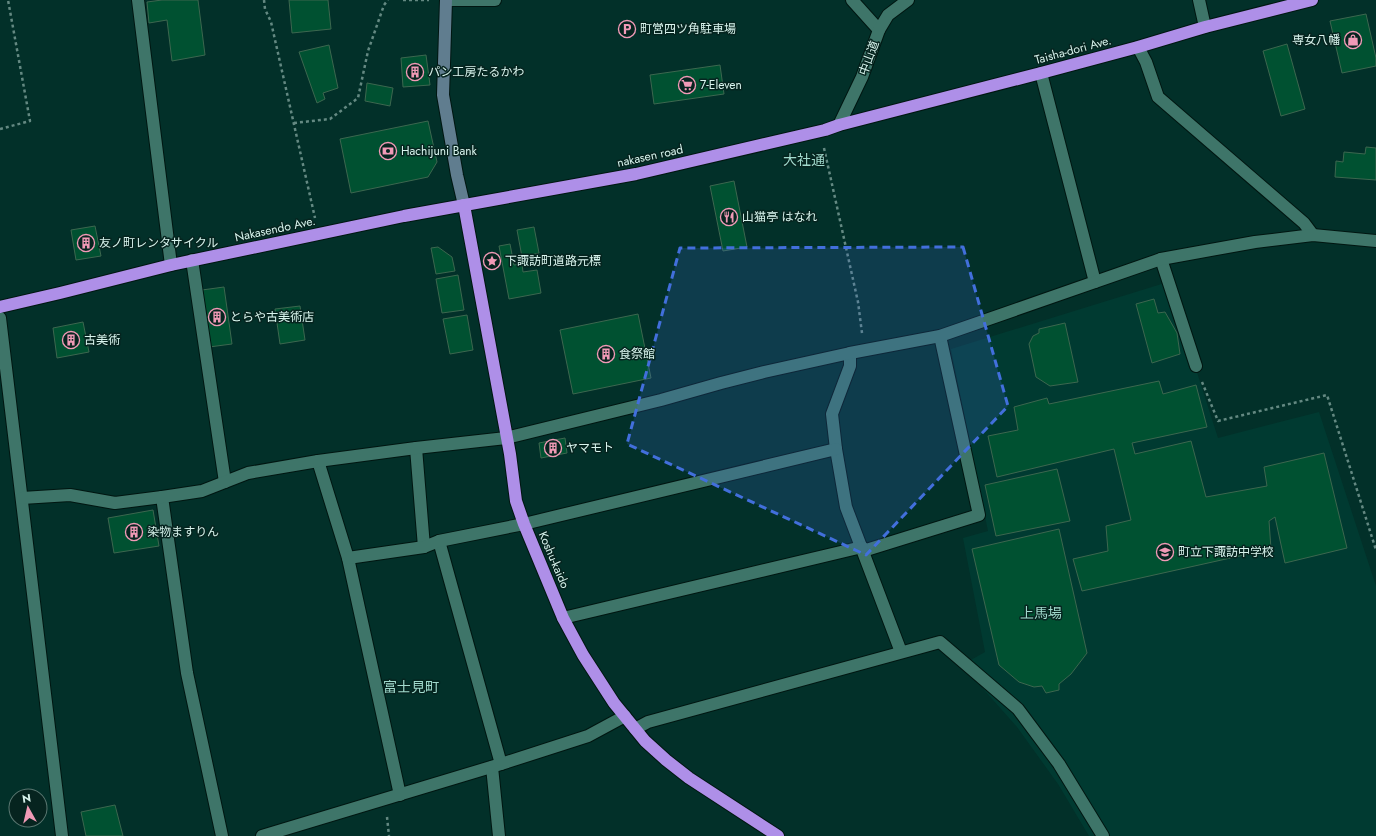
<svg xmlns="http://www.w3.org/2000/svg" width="1376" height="836" viewBox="0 0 1376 836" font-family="Jost,'Noto Sans JP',sans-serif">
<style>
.built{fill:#003a31}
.building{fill:#005131;stroke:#3c674f}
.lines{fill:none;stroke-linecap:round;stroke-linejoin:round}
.lane-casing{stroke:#001611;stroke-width:14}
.street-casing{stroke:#001611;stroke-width:14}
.secondary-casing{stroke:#001611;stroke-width:14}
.highway-casing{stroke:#001611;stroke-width:14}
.path{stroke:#648982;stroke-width:2.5;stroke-dasharray:3 3;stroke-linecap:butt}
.lane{stroke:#3e7569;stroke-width:12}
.street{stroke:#3e7569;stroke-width:12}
.secondary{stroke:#607d8f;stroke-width:12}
.highway{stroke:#ae8fe8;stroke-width:12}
.marked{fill:#426fdc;fill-opacity:0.2;stroke:#426fdc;stroke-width:3;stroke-dasharray:8 5;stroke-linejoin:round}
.labels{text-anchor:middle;stroke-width:3;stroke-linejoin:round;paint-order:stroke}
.poi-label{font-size:12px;fill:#d8f4ed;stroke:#06241f;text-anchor:start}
.street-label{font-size:12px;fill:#d8f4ed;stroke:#06241f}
.quarter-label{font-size:14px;fill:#a1dacd;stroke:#06241f}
</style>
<rect width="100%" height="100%" fill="#023029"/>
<polygon class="built" points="1168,282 1218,438 1319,412 1376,586 1376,836 1089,836 1058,784 1017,727 962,665 985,652 963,538 988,531 951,349"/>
<g class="building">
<polygon points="162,0 198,0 205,55 172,61 167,20 149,23 147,2"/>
<polygon points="289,0 328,0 331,29 292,33"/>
<polygon points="1366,14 1376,58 1376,66 1342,73 1330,21"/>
<polygon points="1287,44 1305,109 1281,116 1263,51"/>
<polygon points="329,45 338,88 323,93 325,99 317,103 299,52"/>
<polygon points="426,55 430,85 403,87 401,58"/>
<polygon points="720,65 724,94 654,104 650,75"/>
<polygon points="367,83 393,88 390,106 365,101"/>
<polygon points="428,121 437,162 428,177 351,193 340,139"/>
<polygon points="1366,147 1376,148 1376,180 1335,177 1336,161 1343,162 1344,152 1365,154"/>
<polygon points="734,181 747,247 723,251 710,186"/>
<polygon points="95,226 101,256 76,260 71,230"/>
<polygon points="534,227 539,253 522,257 517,230"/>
<polygon points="510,244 514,265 522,264 523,272 537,270 541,293 509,299 499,246"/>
<polygon points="438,247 452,257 455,271 436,274 431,248"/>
<polygon points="458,275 464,310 442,313 436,279"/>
<polygon points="224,287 232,344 209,347 202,290"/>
<polygon points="1154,299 1158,313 1165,312 1177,333 1180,354 1152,363 1136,304"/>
<polygon points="300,306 305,340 280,344 275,309"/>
<polygon points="638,314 651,378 573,394 560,330"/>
<polygon points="467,315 473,350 450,354 443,319"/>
<polygon points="83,322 89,352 57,358 53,328"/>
<polygon points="1065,323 1078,382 1050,386 1036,377 1029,344 1033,336 1039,333 1039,329"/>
<polygon points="1159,381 1163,394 1196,385 1207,427 1132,443 1135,454 1191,441 1206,497 1267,486 1264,467 1324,453 1347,548 1285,563 1275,517 1269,521 1271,549 1082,591 1073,559 1108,551 1106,526 1131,520 1114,449 997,477 988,436 1018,430 1014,407 1047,398 1049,404"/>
<polygon points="565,438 567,453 541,458 539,443"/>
<polygon points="1057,469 1070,521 996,536 985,485"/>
<polygon points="153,510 159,546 114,553 108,518"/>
<polygon points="1059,529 1087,653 1071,674 1059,684 1059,690 1046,693 1042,686 1034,687 1019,682 999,665 972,549"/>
<polygon points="115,805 123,836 86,836 81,812"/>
</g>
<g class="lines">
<g class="lane-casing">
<g id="lane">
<polyline points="446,0 495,0"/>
<polyline points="1138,47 1146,62 1158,97 1304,223 1313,235"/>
<polyline points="1041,73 1095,282"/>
<polyline points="1161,259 1196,366"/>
<polyline points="192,260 225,482"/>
<polyline points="850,353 850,366 832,414 836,449 846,507 901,652"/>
<polyline points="416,448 424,547"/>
<polyline points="318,461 348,558 400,795"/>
<polyline points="162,497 187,673 222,836"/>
<polyline points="439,541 501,764"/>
<polyline points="863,551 979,515 940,336"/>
<polyline points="348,558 424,547 439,541 524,524 836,449"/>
<polyline points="563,618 862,547"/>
<polyline points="635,729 648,722 940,642 1018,709 1059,764 1103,836"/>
</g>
</g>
<g class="street-casing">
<g id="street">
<polyline points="138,0 171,265"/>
<polyline points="852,0 879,30"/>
<polyline points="1199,0 1205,27"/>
<polyline points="839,125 862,77 879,30 888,15 908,0"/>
<polyline points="0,318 62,836"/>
<polyline points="22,498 70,495 115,503 162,497 202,491 248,473 318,461 416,448 506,438 661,400 721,383 764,372 850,353 940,336 1161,259 1255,242 1313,235 1376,241"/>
<polyline points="492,767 499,836"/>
<polyline points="262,836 501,764 588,736 625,716"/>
</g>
</g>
<g class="secondary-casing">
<polyline id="secondary" points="446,0 443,95 457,175 464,205"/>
</g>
<g class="highway-casing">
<g id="highway">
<polyline points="464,205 510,454 516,501 524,524 563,618 583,655 614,703 645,741 666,760 689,778 778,836"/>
<polyline points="0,307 60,293 171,265 404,216 636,174 825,130 839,125 1041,73 1138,47 1205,27 1312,0"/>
</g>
</g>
<g class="path">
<polyline points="264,0 265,9 271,22 315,218"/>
<polyline points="403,0 429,0"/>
<polyline points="294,123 330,119 358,98 368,51 384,5 388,0"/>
<polyline points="0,129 30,121 8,0"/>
<polyline points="824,148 858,302 862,333"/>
<polyline points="1202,382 1218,421 1327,395 1376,550"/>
<polyline points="387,817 389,836"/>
</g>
<use href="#lane" class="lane"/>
<use href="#street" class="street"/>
<use href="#secondary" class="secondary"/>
<use href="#highway" class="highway"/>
</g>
<path class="marked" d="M 963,247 L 1008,406 L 866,555 L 627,444 L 680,248 Z"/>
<defs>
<g id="parking-ring" transform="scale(0.9)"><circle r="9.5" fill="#06241f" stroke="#f09ab6" stroke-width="1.5"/><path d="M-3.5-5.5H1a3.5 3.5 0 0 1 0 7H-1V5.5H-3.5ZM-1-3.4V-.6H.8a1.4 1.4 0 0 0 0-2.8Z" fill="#f09ab6"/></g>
<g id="shop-ring" transform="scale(0.9)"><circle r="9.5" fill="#06241f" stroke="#f09ab6" stroke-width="1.5"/><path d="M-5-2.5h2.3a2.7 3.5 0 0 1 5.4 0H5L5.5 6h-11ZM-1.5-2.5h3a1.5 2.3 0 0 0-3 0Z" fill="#f09ab6"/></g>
<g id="building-ring" transform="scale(0.9)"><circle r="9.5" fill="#06241f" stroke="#f09ab6" stroke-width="1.5"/><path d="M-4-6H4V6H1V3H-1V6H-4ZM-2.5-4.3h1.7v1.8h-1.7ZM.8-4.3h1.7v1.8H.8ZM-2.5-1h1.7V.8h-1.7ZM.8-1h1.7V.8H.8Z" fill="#f09ab6"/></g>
<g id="supermarket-ring" transform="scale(0.9)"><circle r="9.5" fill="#06241f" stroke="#f09ab6" stroke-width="1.5"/><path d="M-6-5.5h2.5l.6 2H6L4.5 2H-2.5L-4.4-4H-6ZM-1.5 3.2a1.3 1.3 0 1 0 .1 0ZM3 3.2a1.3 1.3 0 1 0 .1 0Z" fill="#f09ab6"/></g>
<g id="bank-ring" transform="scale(0.9)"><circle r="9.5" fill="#06241f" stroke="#f09ab6" stroke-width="1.5"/><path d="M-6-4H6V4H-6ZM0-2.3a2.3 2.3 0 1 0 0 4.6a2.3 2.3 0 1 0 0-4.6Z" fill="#f09ab6"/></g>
<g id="restaurant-ring" transform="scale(0.9)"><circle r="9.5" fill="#06241f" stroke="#f09ab6" stroke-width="1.5"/><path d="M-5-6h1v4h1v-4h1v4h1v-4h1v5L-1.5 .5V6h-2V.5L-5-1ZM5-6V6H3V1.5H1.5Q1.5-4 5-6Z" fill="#f09ab6"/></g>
<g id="sight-ring" transform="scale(0.9)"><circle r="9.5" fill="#06241f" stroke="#f09ab6" stroke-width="1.5"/><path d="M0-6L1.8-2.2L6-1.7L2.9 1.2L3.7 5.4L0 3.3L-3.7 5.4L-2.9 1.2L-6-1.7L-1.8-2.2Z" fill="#f09ab6"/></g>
<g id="school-ring" transform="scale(0.9)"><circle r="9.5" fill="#06241f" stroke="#f09ab6" stroke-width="1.5"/><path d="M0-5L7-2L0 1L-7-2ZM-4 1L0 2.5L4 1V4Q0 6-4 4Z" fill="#f09ab6"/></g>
</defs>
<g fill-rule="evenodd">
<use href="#parking-ring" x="627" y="29"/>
<use href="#shop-ring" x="1353" y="40"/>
<use href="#building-ring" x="415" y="72"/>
<use href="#supermarket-ring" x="687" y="85"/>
<use href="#bank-ring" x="388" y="151"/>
<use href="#restaurant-ring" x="729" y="217"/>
<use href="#building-ring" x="86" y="243"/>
<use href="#sight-ring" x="492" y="261"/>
<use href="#building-ring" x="217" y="317"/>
<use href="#building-ring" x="71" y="340"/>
<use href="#building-ring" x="606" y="354"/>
<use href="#building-ring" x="553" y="448"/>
<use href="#building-ring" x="134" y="532"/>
<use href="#school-ring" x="1165" y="552"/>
</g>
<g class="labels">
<g class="poi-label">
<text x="640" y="33">町営四ツ角駐車場</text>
<text x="1340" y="44" text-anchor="end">専女八幡</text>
<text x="428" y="76">パン工房たるかわ</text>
<text x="700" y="89">7-Eleven</text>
<text x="401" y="155">Hachijuni Bank</text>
<text x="742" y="221">山猫亭 はなれ</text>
<text x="99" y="247">友ノ町レンタサイクル</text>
<text x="505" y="265">下諏訪町道路元標</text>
<text x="230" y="321">とらや古美術店</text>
<text x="84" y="344">古美術</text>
<text x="619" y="358">食祭館</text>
<text x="566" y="452">ヤマモト</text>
<text x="147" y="536">染物ますりん</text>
<text x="1178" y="556">町立下諏訪中学校</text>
</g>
<g class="street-label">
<text transform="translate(1073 50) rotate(-15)" y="4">Taisha-dori Ave.</text>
<text transform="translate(869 58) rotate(-70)" y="4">中山道</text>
<text transform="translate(650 156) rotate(-12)" y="4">nakasen road</text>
<text transform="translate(275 229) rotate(-12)" y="4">Nakasendo Ave.</text>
<text transform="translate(554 560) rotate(67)" y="4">Koshu-kaido</text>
</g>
<g class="quarter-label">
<text x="804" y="165">大社通</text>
<text x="1041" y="618">上馬場</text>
<text x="411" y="692">富士見町</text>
</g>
</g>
<g transform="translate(28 808) rotate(352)"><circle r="19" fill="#06241f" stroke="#5a7771"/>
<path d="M0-3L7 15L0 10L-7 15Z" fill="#f09ab6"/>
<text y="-6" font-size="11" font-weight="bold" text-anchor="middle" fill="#d8f4ed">N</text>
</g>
</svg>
